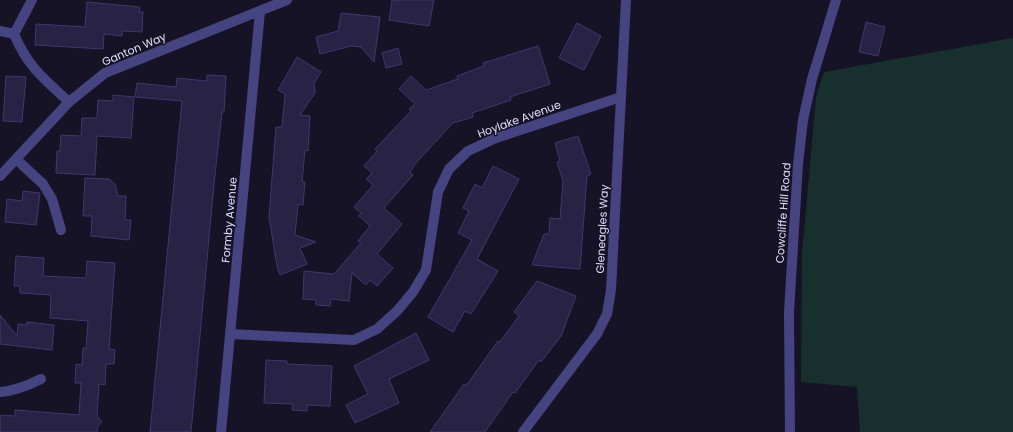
<svg xmlns="http://www.w3.org/2000/svg" width="1013" height="432" viewBox="0 0 1013 432" font-family="Poppins,sans-serif">
<style>
.green{fill:#17302e}
.building{fill:#282245;stroke:#40376e}
.lines{fill:none;stroke-linecap:round;stroke-linejoin:round}
.minor{stroke:#454480;stroke-width:10}
.labels{text-anchor:middle;stroke-width:3;stroke-linejoin:round;paint-order:stroke}
.street-label{font-size:11px;fill:#e0ddfb;stroke:#161327}
</style>
<rect width="100%" height="100%" fill="#161327"/>
<polygon class="green" points="1013,38 1013,432 860,432 857,387 801,382 802,254 816,97 824,72"/>
<g class="building">
<polygon points="392,0 434,0 429,26 389,20"/>
<polygon points="87,2 140,7 139,12 143,12 142,32 122,31 122,36 104,34 103,49 35,45 36,24 85,27"/>
<polygon points="341,13 380,17 374,62 361,47 351,46 320,54 316,37 338,31"/>
<polygon points="866,22 885,27 878,56 859,52"/>
<polygon points="577,23 601,36 584,70 559,58"/>
<polygon points="538,46 550,84 510,97 511,100 472,113 473,117 453,123 415,164 410,172 413,175 384,208 402,224 377,254 393,268 377,286 370,280 366,285 352,273 349,301 331,299 330,306 316,305 316,300 303,299 304,271 334,274 361,243 358,241 370,226 359,216 361,213 354,207 373,185 366,179 372,173 364,166 377,151 375,149 411,111 409,109 415,104 399,89 411,76 426,90 458,79 457,76 484,66 483,63"/>
<polygon points="398,48 402,64 386,68 382,53"/>
<polygon points="297,57 321,72 314,83 315,93 300,115 310,116 308,151 305,150 302,182 305,182 303,205 298,204 295,235 316,242 300,248 307,264 280,275 277,266 269,217 276,127 282,127 285,94 278,90"/>
<polygon points="207,75 226,76 224,112 222,112 214,184 191,432 150,432 182,101 135,97 137,83 176,87 177,78 207,81"/>
<polygon points="6,76 26,77 22,122 3,121"/>
<polygon points="113,95 134,97 131,138 97,136 95,175 56,173 57,151 60,151 61,135 81,136 82,118 97,118 98,100 113,101"/>
<polygon points="578,136 591,174 587,176 580,269 532,265 544,234 549,234 550,218 560,219 563,181 557,162 560,161 555,143"/>
<polygon points="493,166 519,179 477,259 498,271 471,314 465,311 453,332 428,317 472,240 458,233 469,211 463,208 475,184 482,188"/>
<polygon points="85,178 109,179 115,184 118,196 126,196 125,220 131,220 129,240 91,236 92,216 83,216"/>
<polygon points="23,191 40,193 36,225 5,222 7,199 22,201"/>
<polygon points="16,256 44,258 43,276 86,278 87,261 115,263 109,349 115,350 114,364 106,364 105,385 99,384 97,416 102,422 98,426 97,432 0,432 0,415 15,416 15,410 79,415 81,383 75,383 76,364 82,365 83,348 86,348 88,321 50,318 51,295 20,293 20,286 14,286"/>
<polygon points="537,281 576,296 561,336 541,362 539,360 515,393 513,392 485,432 430,432 464,384 466,386 498,341 500,342 519,316 514,312"/>
<polygon points="0,315 17,336 18,324 27,325 27,322 54,325 52,350 0,344"/>
<polygon points="416,333 429,360 389,379 399,403 355,423 346,405 368,394 354,366"/>
<polygon points="266,360 287,361 287,364 332,366 330,406 307,405 307,411 292,410 293,404 264,403"/>
</g>
<g class="lines">
<g class="minor">
<path d="M 0,31 L 14,34 C 28,67 43,78 69,102"/>
<polyline points="14,34 32,0"/>
<polyline points="17,160 43,184 52,199 61,230"/>
<polyline points="0,176 69,102 105,73 287,0"/>
<polyline points="230,334 354,340 377,329 397,311 413,292 426,270 438,192 449,169 468,151 496,138 621,97"/>
<path d="M 0,392 C 15,391 27,386 41,379"/>
<polyline points="221,432 260,11"/>
<polyline points="523,432 597,334 607,314 611,290 626,0"/>
<polyline points="790,432 789,312 798,164 803,120 812,79 836,0"/>
</g>
</g>
<g class="labels">
<g class="street-label">
<text transform="translate(134 49) rotate(-23)" y="4">Ganton Way</text>
<text transform="translate(519 119) rotate(-20)" y="4">Hoylake Avenue</text>
<text transform="translate(783 213) rotate(-86)" y="4">Cowcliffe Hill Road</text>
<text transform="translate(229 220) rotate(-85)" y="4">Formby Avenue</text>
<text transform="translate(602 229) rotate(-87)" y="4">Gleneagles Way</text>
</g>
</g>
</svg>
